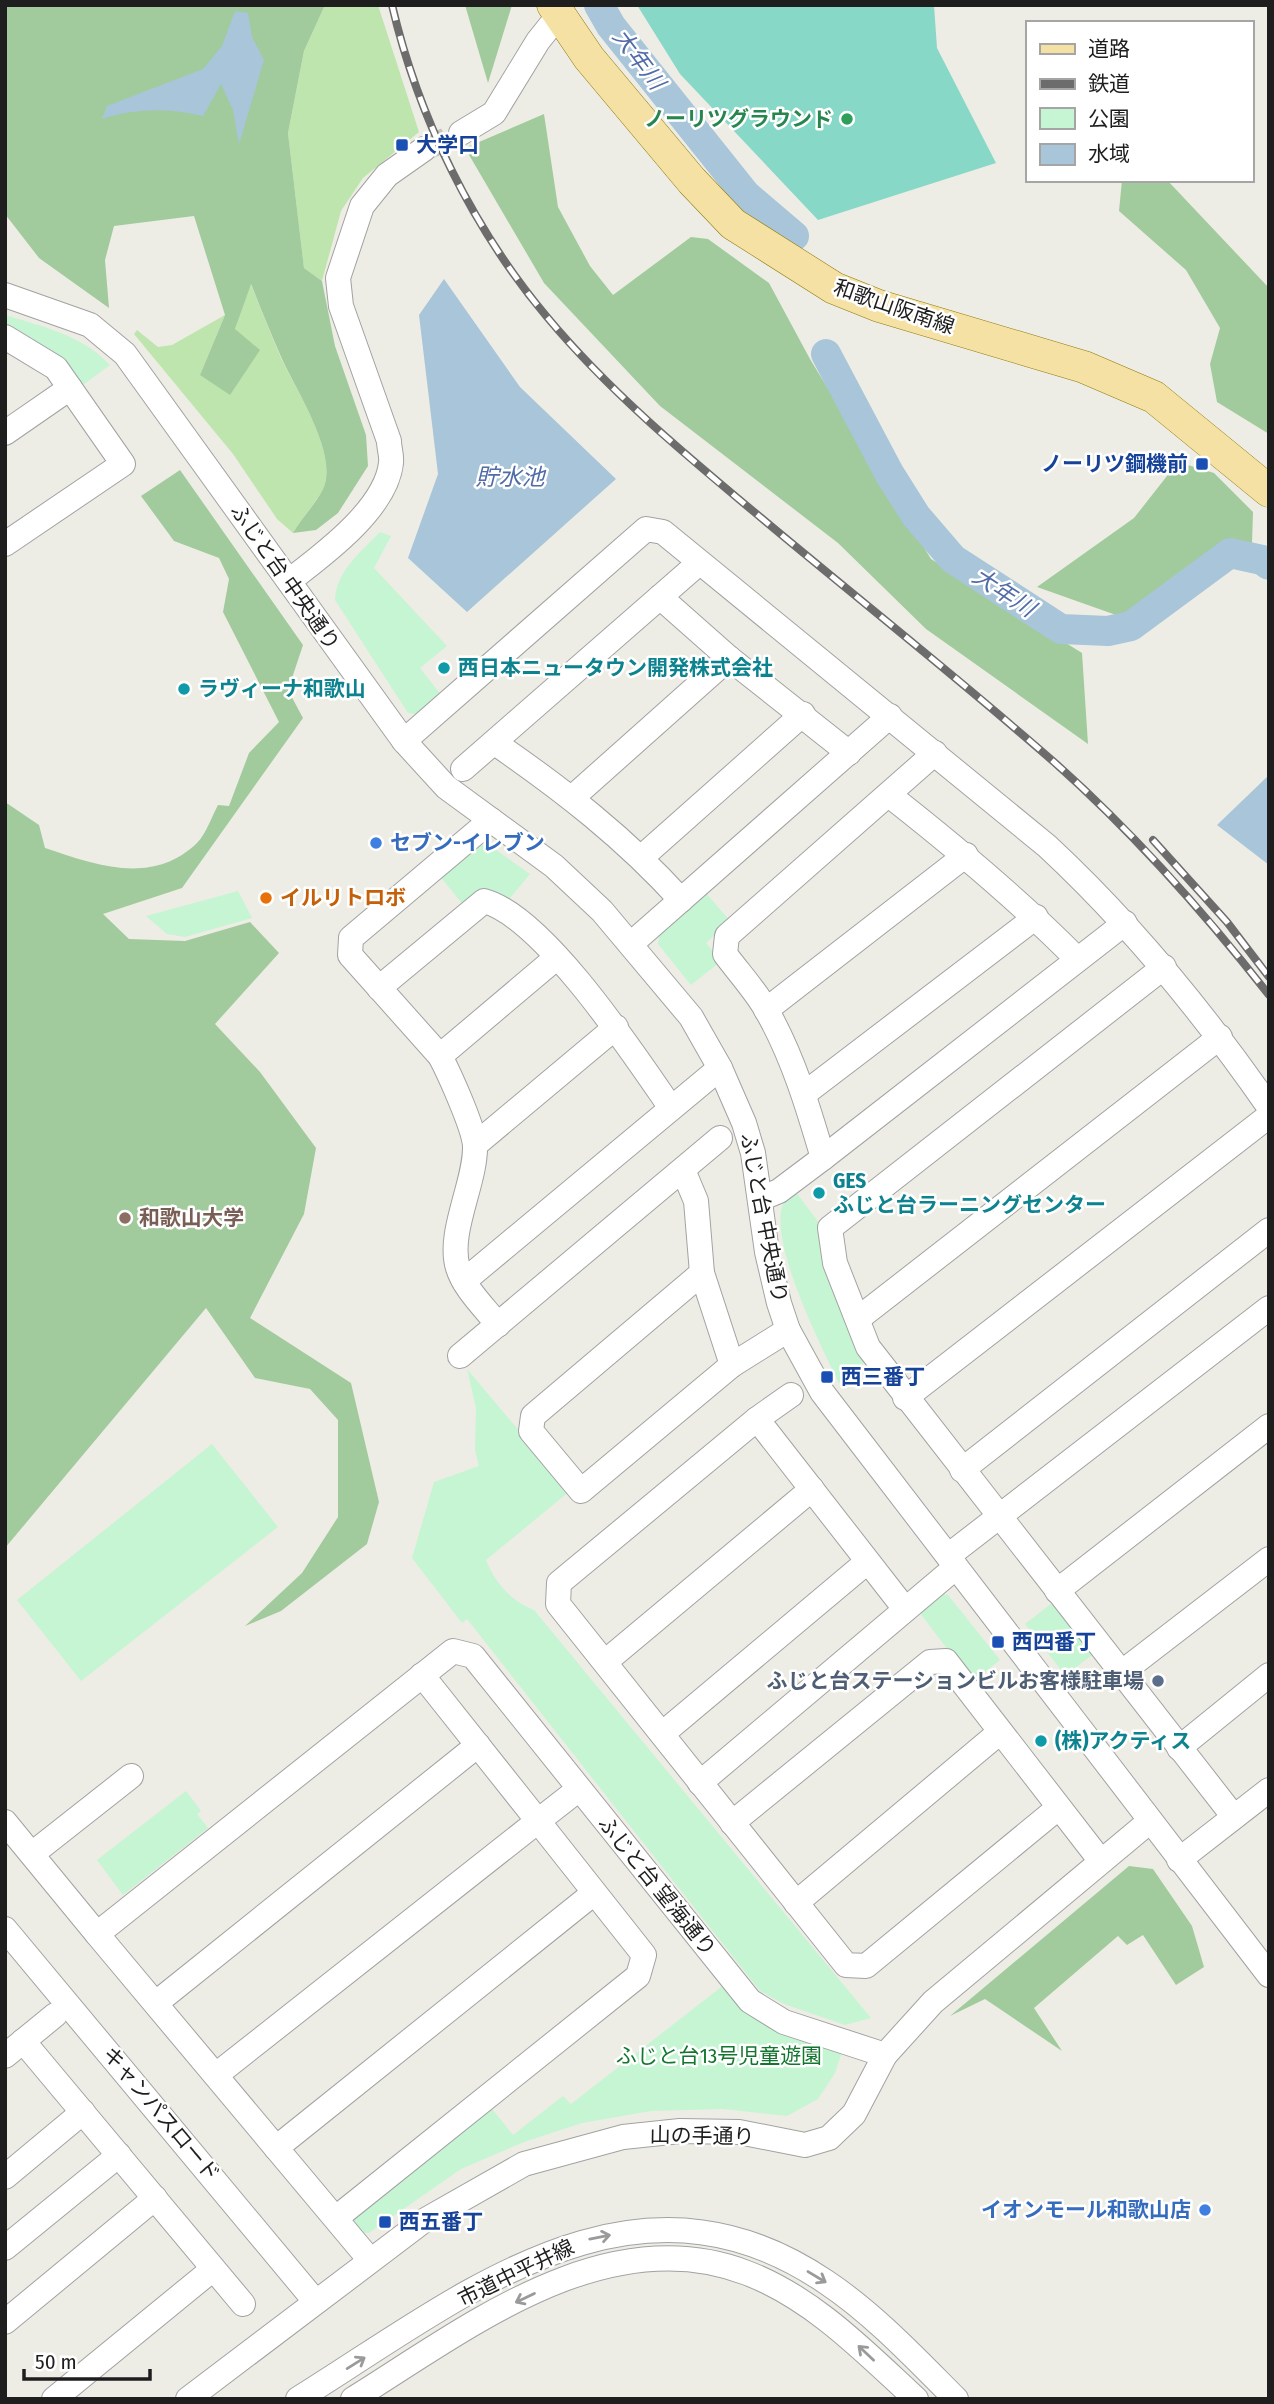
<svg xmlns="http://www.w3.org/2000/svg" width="1274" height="2404" viewBox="0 0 1274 2404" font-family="'Fira Sans Condensed','Noto Sans JP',sans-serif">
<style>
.grass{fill:#bfe5ae}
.forest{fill:#a1cb9c}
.park{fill:#c5f5d2}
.pitch{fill:#88d8c8}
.water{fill:#a8c5d9}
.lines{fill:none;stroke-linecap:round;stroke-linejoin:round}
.river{stroke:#a8c5d9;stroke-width:30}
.minor-tunnel{stroke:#c4c4bd;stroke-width:24;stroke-dasharray:24 12;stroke-linecap:butt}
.minor-casing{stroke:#a2a2a2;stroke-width:26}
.major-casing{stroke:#8d7b0b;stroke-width:33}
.minor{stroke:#fff;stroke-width:24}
.major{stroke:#f5e1a3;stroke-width:32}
.rail-casing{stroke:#6c6c6c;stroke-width:8}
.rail{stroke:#fff;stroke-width:5;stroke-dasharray:16;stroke-linecap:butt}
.oneway{stroke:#9a9a9a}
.leisure-dot{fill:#2e9e5b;stroke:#fff;stroke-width:2.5}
.transit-dot{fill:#1a4fb4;stroke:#fff;stroke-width:2.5}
.culture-dot{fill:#0f9aa8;stroke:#fff;stroke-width:2.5}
.shop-dot{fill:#3f7fe0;stroke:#fff;stroke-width:2.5}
.food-dot{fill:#e8710a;stroke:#fff;stroke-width:2.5}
.education-dot{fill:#8d6e63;stroke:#fff;stroke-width:2.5}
.service-dot{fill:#5c6f8a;stroke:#fff;stroke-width:2.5}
.labels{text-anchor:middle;stroke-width:5;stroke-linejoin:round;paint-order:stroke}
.leisure-label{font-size:21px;font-weight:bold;fill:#27864d;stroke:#fff;text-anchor:end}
.transit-label{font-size:21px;font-weight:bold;fill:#164399;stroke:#fff;text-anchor:start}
.street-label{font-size:21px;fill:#1e1e1e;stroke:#fff}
.culture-label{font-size:21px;font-weight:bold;fill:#0d838f;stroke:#fff;text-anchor:start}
.shop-label{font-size:21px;font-weight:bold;fill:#366cbe;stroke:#fff;text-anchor:start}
.food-label{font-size:21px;font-weight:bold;fill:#c56008;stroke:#fff;text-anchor:start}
.education-label{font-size:21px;font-weight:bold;fill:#785e54;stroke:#fff;text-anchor:start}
.service-label{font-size:21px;font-weight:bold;fill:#4e5e75;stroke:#fff;text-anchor:end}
.park-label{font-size:21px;fill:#13752e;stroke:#fff}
.water-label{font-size:23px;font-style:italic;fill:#516ca7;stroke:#fff}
</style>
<rect width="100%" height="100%" fill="#eeede5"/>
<g class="grass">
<polygon points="325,5 378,5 419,132 363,178 341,211 322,281 304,268 288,133 304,51"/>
<path d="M 250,283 C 261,308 270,333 281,358 C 296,390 339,454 323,489 C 316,503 301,518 293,533 L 277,519 L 233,454 L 134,334 L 137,330 L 158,347 L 172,345 L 225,315 L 200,375 L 235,329 Z"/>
</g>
<g class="forest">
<path d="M 5,5 L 325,5 L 304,51 L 288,133 L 304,268 L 322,281 L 335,346 L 366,435 L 368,466 L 338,513 L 316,530 L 293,533 C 301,518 316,504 323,489 C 339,455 296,390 282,359 C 271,334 261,309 251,284 L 235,329 L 260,350 L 230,395 L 200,375 L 225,315 L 194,216 L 114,226 L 105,260 L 109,308 L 39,258 L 5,214 Z"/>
<polygon points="465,5 512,5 488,83"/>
<polygon points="544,114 558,207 590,266 613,295 691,237 708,239 769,283 810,359 931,559 1082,653 1088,744 926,629 838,543 660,406 544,283 465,148"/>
<polygon points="1122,180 1167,180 1269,288 1269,434 1217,402 1210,364 1220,328 1186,270 1119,211"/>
<polygon points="1178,462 1214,473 1253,512 1252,544 1210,585 1147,626 1037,587 1134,518"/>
<path d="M 180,470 L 303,645 L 288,690 L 303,718 L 182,888 L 103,914 L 129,939 L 185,941 L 250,922 L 279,953 L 215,1024 L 260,1072 L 316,1148 L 304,1214 L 250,1318 L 351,1383 L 379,1502 L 367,1544 L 281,1611 L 245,1626 L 302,1573 L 338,1517 L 338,1420 L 310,1389 L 255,1378 L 206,1308 L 5,1548 L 5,802 L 39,825 L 45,848 C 96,865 152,886 197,843 C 206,834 212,816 218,805 L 229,806 L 249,753 L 279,722 L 223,612 L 229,579 L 219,558 L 174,541 L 141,496 Z"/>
<polygon points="1129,1866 1153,1869 1192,1926 1204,1967 1176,1985 1143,1935 1127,1945 1118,1936 1034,2008 1062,2051 985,1999 950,2016"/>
</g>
<g class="park">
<path d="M 5,315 C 44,327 82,335 110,365 L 80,387 L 5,329 Z"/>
<path d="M 380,532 L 391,536 L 374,568 L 447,646 L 420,668 L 442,696 L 422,715 L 408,713 L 335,600 C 336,571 361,552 380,532 Z"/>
<polygon points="475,845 489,845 530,874 506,903 486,889 464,906 439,875"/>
<polygon points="238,891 252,918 185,937 167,934 146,916"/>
<polygon points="705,892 730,921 706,943 721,961 691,985 658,944 660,932"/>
<path d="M 795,1191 L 820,1224 L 867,1360 L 839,1383 C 821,1346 771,1247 782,1207 C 784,1199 789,1196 795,1191 Z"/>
<path d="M 467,1369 L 570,1491 L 486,1560 C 495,1583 511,1601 534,1610 L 871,2018 L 845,2025 L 784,2004 L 760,1991 L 467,1619 L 462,1623 L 412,1558 L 434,1482 L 479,1466 L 475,1450 L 476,1408 Z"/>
<polygon points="212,1444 278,1527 81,1681 17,1600"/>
<polygon points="938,1593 948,1595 1000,1660 972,1682 917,1609"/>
<polygon points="1056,1600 1095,1653 1065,1675 1025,1624"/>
<polygon points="186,1791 201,1811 197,1814 208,1828 123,1895 97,1860"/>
<polygon points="725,1984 843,2049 835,2073 818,2099 787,2116 723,2109 651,2111 582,2123 524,2142 461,2169 369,2233 359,2232 352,2223 354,2211 488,2104 513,2135 563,2096 571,2104"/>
</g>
<polygon class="pitch" points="637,5 934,5 937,48 996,163 818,220 680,74"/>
<g class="water">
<path d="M 235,11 L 248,13 L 252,37 L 264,60 L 239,144 L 233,110 L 221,84 L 203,116 C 167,108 138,108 102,119 L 107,106 L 203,69 L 222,46 Z"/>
<polygon points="444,279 520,387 616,479 467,612 408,558 438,474 419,315"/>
<polygon points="1269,775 1269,865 1217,825"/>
</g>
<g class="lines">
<g class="river">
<polyline points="599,5 611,26 746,195 794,236"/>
<polyline points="826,354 889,473 916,516 953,559 1061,629 1108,631 1131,626 1230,553 1262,560 1269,565"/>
</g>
<polyline class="minor-tunnel" points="424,149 461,133"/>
<g class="minor-casing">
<g id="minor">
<polyline points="461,133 494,113 538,41 558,16"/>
<polyline points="5,295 90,325 125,354 404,741 446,787 554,866 602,911 691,1017 720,1068 744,1123 753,1153 767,1252 779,1303 788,1330 822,1392 1269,1975"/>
<polyline points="5,337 56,368 123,464 5,544"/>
<polyline points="5,433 70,388"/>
<path d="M 289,581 C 323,555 386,509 391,463 C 392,456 389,448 389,441 L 341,306 L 338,278 L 362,206 L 387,175 L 424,149"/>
<polyline points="660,597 729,658 849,753"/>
<path d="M 404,741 L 646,529 L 663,532 L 1047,846 C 1132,925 1203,1012 1269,1107"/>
<path d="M 495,743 C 563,790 625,838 681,900"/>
<polyline points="463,769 699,563"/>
<path d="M 889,795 C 954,846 1018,899 1077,959"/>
<polyline points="573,797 729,658"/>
<path d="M 491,820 L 351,938 L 350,955 L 440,1056 C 449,1073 474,1128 475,1146 C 476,1182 447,1233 458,1268 C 464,1288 485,1308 498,1325"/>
<polyline points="642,857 803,714"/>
<polyline points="632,943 890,716"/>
<polyline points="1164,967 830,1228 835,1263 868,1347 1234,1817"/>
<path d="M 379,988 L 484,901 C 544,917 635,1056 671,1108"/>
<polyline points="766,1010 966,855"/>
<polyline points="440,1056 556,958"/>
<polyline points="804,1094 1036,917"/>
<polyline points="475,1145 616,1027"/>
<path d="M 823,1158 C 808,1107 793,1057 767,1011 C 756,991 739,973 725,954 L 727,936 L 935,753"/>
<polyline points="683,1170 696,1201 702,1273 732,1365"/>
<polyline points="760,1199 779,1191 823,1158 1125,923"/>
<polyline points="702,1273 533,1416 531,1431 581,1491 732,1365 788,1330"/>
<polyline points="464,1281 720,1068"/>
<polyline points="859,1318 1220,1037"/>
<polyline points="460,1356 720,1138"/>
<polyline points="905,1398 1269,1116"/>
<polyline points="757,1419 791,1395"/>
<polyline points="962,1470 1269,1230"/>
<polyline points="948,1556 1269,1308"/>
<polyline points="1057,1591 1269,1426"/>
<polyline points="905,1609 757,1419 559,1583 558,1604 846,1965 866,1966 1058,1808"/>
<polyline points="605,1662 812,1489"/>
<polyline points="1121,1673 1269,1559"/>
<polyline points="422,1675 538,1821 579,1789"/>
<polyline points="662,1734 867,1562"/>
<polyline points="1179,1748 1269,1675"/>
<polyline points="700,1783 956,1567"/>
<polyline points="5,1822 97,1934"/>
<polyline points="732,1823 930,1662 946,1661 1100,1860"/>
<polyline points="32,1854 131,1776"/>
<polyline points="1179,1860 1269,1790"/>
<polyline points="796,1903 1000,1732"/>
<polyline points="5,1929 315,2301"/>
<polyline points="156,2003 478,1745"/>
<polyline points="23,2041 243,2304"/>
<polyline points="5,2056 55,2015"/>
<polyline points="216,2075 538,1821 644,1955 638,1976 336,2218"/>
<polyline points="276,2148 594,1893"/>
<polyline points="5,2177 83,2112"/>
<polyline points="5,2248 119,2155"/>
<polyline points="370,2260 97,1934 453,1651 473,1656 750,2001 784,2022 885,2055"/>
<polyline points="5,2322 155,2198"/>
<polyline points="54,2399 213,2269"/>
<polyline points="188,2399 422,2222 524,2164 623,2137 680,2131 739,2132 805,2145 829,2138 854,2114 885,2055 933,2002 1150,1821"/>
<path d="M 298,2399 C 462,2297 633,2151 826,2282 C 874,2314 916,2359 956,2399"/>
<path d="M 353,2399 C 466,2329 606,2218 747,2273 C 813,2298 865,2352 916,2399"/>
</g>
</g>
<g class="major-casing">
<polyline id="major" points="553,5 589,58 692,181 733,224 834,288 879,306 1084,367 1154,397 1269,491"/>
</g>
<use href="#minor" class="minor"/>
<use href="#major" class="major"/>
<g class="rail-casing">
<g id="rail">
<path d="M 392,5 C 418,117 473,229 547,317 C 608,390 681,451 753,511 C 853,595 956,676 1054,762 C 1134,833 1203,911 1269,995"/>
<polyline points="1153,840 1227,922 1269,977"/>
</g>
</g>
<use href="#rail" class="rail"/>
</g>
<defs><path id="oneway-shaft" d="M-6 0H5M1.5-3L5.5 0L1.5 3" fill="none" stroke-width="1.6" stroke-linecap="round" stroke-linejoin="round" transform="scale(1.75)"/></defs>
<g class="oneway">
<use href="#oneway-shaft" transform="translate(600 2237) rotate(-11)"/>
<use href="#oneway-shaft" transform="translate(817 2277) rotate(31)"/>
<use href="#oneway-shaft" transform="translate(525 2298) rotate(154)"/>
<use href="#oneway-shaft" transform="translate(866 2353) rotate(-137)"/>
<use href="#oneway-shaft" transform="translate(356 2363) rotate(-32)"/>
</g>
<circle class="leisure-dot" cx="847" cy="119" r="7"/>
<g class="transit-dot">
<rect x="395" y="138" width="14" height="14" rx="3.5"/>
<rect x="1195" y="457" width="14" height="14" rx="3.5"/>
<rect x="820" y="1370" width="14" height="14" rx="3.5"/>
<rect x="991" y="1635" width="14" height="14" rx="3.5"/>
<rect x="378" y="2215" width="14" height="14" rx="3.5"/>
</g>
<g class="culture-dot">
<circle cx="444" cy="668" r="7"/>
<circle cx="184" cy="689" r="7"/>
<circle cx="819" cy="1193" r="7"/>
<circle cx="1041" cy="1741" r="7"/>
</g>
<g class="shop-dot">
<circle cx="376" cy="843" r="7"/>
<circle cx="1205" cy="2210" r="7"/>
</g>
<circle class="food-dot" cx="266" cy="898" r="7"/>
<circle class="education-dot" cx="125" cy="1218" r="7"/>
<circle class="service-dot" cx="1158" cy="1681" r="7"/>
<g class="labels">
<g class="leisure-label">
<text x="833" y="126">ノーリツグラウンド</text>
</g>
<g class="transit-label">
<text x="416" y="152">大学口</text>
<text x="1188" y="471" text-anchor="end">ノーリツ鋼機前</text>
<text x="841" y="1384">西三番丁</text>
<text x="1012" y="1649">西四番丁</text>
<text x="399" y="2229">西五番丁</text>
</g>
<g class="street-label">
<text transform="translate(894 307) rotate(19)" y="7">和歌山阪南線</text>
<text transform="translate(285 577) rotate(55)" y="7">ふじと台 中央通り</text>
<text transform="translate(764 1218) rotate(79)" y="7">ふじと台 中央通り</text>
<text transform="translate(657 1886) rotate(51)" y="7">ふじと台 望海通り</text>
<text transform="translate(161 2114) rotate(50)" y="7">キャンパスロード</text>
<text transform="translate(702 2136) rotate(1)" y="7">山の手通り</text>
<text transform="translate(516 2273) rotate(-26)" y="7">市道中平井線</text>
</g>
<g class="culture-label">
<text x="458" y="675">西日本ニュータウン開発株式会社</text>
<text x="198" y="696">ラヴィーナ和歌山</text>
<text x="833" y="1188">GES<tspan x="833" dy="24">ふじと台ラーニングセンター</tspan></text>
<text x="1055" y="1748">(株)アクティス</text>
</g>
<g class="shop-label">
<text x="390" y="850">セブン-イレブン</text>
<text x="1191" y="2217" text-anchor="end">イオンモール和歌山店</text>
</g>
<g class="food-label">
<text x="280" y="905">イルリトロボ</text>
</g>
<g class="education-label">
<text x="139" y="1225">和歌山大学</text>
</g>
<g class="service-label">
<text x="1144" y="1688">ふじと台ステーションビルお客様駐車場</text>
</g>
<g class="park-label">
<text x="719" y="2063">ふじと台13号児童遊園</text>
</g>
<g class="water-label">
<text transform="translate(639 59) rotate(53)" y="8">大年川</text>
<text x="510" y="485">貯水池</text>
<text transform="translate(1004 592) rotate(33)" y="8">大年川</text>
</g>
</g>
<rect width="1274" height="2404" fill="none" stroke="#1e1e1e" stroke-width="14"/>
<rect x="1026" y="21" width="228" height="161" fill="#ffffff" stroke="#a5a5a5" stroke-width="2"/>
<rect x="1040" y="44" width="35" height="10" fill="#f5e1a3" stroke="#a5a5a5" stroke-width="2"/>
<text x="1088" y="56" font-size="21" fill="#1e1e1e">道路</text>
<rect x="1040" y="79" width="35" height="10" fill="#6c6c6c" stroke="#a5a5a5" stroke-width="2"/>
<text x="1088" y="91" font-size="21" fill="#1e1e1e">鉄道</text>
<rect x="1040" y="108" width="35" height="21" fill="#c5f5d2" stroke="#a5a5a5" stroke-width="2"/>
<text x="1088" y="126" font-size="21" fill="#1e1e1e">公園</text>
<rect x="1040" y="144" width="35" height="21" fill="#a8c5d9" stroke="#a5a5a5" stroke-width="2"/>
<text x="1088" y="161" font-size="21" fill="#1e1e1e">水域</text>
<path d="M24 2369v10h126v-10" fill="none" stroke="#1e1e1e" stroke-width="3.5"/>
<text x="35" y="2369" font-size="21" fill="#1e1e1e" stroke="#ffffff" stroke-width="5" paint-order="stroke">50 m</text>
</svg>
